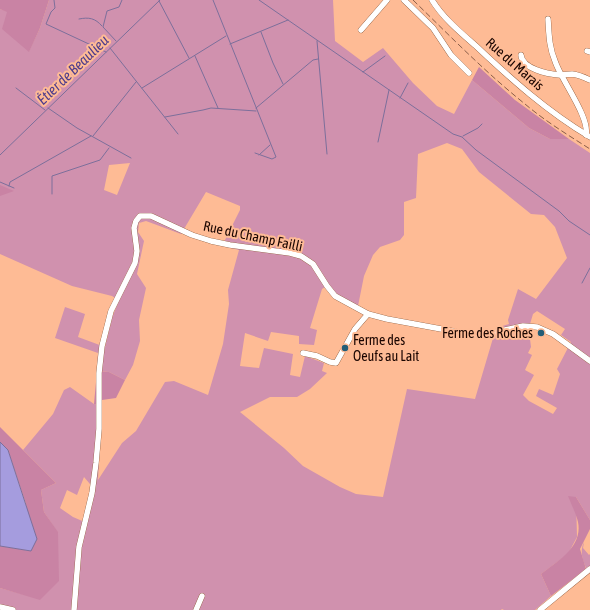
<svg xmlns="http://www.w3.org/2000/svg" width="590" height="610" viewBox="0 0 590 610" font-family="'Asap Condensed',sans-serif">
<style>
.green{fill:#d091ae;fill-rule:evenodd}
.forest{fill:#c983a4}
.water{fill:#a59cde;stroke:#7c6f9b}
.lines{fill:none;stroke-linecap:round;stroke-linejoin:round}
.stream{stroke:#7c6f9b;stroke-width:1}
.minor-casing{stroke:#814824;stroke-width:6}
.minor{stroke:#fff;stroke-width:5.5}
.rail{stroke:#8a5e49;stroke-width:1;stroke-dasharray:6 3;stroke-linecap:butt}
.poi-dot{fill:#245d77;stroke:#febb95;stroke-width:1.5}
.labels{text-anchor:middle;stroke-width:4;stroke-linejoin:round;paint-order:stroke}
.street-label{font-size:14px;fill:#1b0500;stroke:#febb95}
.poi-label{font-size:14px;fill:#1b0500;stroke:#febb95;text-anchor:end}
.water-label{font-size:15px;font-style:italic;fill:#4f3d8c;stroke:#febb95}
</style>
<rect width="100%" height="100%" fill="#febb95"/>
<g class="green">
<path d="M 49,0 L 333,0 L 335,41 L 363,62 L 383,48 L 413,83 L 437,106 L 454,114 L 472,80 L 529,128 L 550,139 L 569,139 L 590,153 L 590,520 L 576,497 L 577,537 L 568,554 L 541,574 L 551,596 L 535,610 L 504,610 L 502,609 L 501,610 L 0,610 L 0,588 L 40,599 L 58,533 L 44,512 L 41,490 L 56,483 L 23,450 L 53,414 L 64,390 L 70,387 L 94,404 L 102,406 L 98,480 L 122,443 L 136,431 L 165,382 L 174,381 L 208,395 L 223,344 L 229,304 L 228,290 L 239,250 L 222,246 L 240,210 L 240,206 L 206,192 L 181,234 L 146,221 L 139,223 L 138,232 L 144,241 L 137,274 L 146,288 L 139,320 L 140,341 L 133,365 L 125,380 L 109,372 L 97,371 L 98,353 L 55,338 L 65,307 L 85,314 L 78,337 L 105,347 L 112,318 L 119,300 L 112,296 L 72,286 L 0,254 L 0,9 L 7,11 L 29,51 L 40,28 ZM 447,143 L 462,149 L 479,172 L 531,214 L 544,215 L 555,227 L 567,258 L 536,299 L 518,289 L 508,320 L 509,324 L 496,328 L 475,399 L 407,389 L 383,497 L 356,494 L 340,487 L 303,466 L 284,448 L 240,412 L 270,397 L 297,397 L 310,389 L 327,373 L 322,371 L 324,363 L 305,356 L 300,377 L 290,375 L 293,354 L 264,348 L 259,368 L 240,366 L 245,333 L 268,341 L 271,332 L 299,336 L 299,344 L 314,345 L 317,330 L 310,328 L 322,289 L 328,285 L 338,295 L 358,306 L 364,276 L 373,255 L 380,247 L 400,240 L 404,235 L 404,202 L 416,198 L 418,154 ZM 130,163 L 117,195 L 104,190 L 109,165 ZM 537,311 L 565,329 L 561,335 L 571,342 L 557,369 L 560,374 L 553,395 L 539,389 L 536,396 L 557,408 L 553,414 L 529,401 L 523,395 L 534,375 L 525,370 L 532,355 L 528,353 L 531,347 L 530,339 L 518,339 L 516,324 L 530,324 L 533,314 ZM 84,477 L 95,490 L 87,523 L 73,517 L 60,508 L 67,490 L 77,495 Z"/>
<path d="M 584,542 L 583,548 L 589,555 L 590,554 L 590,574 C 583,564 579,552 584,542 Z"/>
</g>
<g class="forest">
<polygon points="0,0 49,0 40,28 29,52 2,29 7,12 0,9"/>
<polygon points="479,67 515,100 569,139 550,139 529,128 472,80"/>
<polygon points="0,185 14,191 0,196"/>
<polygon points="97,371 109,372 125,380 116,398 102,400 102,406 94,404"/>
<polygon points="0,427 56,483 41,490 44,512 58,532 59,581 40,600 0,588 0,546 31,551 26,504 8,450 0,442"/>
<path d="M 568,496 L 576,497 L 590,520 L 590,529 L 580,549 L 586,569 L 551,596 L 541,574 C 558,561 583,547 578,522 C 576,513 571,504 568,496 Z"/>
</g>
<polygon class="water" points="0,442 8,450 37,539 31,551 0,546"/>
<g class="lines">
<g class="stream">
<polyline points="54,0 55,8 51,12 46,24 106,52"/>
<polyline points="213,0 276,157 272,159 255,153"/>
<polyline points="259,0 453,134 462,137 476,150 559,211 569,221 590,235"/>
<polyline points="159,1 189,58"/>
<path d="M 79,19 C 89,17 95,18 102,26"/>
<polyline points="261,32 273,63 283,84"/>
<polyline points="116,41 103,27 107,11 119,7 122,0"/>
<polyline points="317,41 327,154"/>
<polyline points="230,44 288,20"/>
<polyline points="110,48 178,134"/>
<polyline points="195,56 218,108"/>
<polyline points="363,72 385,56"/>
<polyline points="16,88 45,110"/>
<polyline points="142,88 226,36"/>
<polyline points="400,98 408,83"/>
<polyline points="48,108 77,128 131,158"/>
<polyline points="256,108 313,60 318,59"/>
<polyline points="165,117 203,110 211,108 256,111"/>
<polyline points="93,136 136,82"/>
<polyline points="463,136 478,128 482,124"/>
<polyline points="378,142 389,90"/>
<polyline points="0,155 160,0"/>
<polyline points="259,155 270,145"/>
<polyline points="0,182 14,188"/>
<polyline points="9,186 10,182 91,136"/>
<polyline points="52,194 52,176 100,160 109,148"/>
<polyline points="582,283 590,268"/>
</g>
<g class="minor-casing">
<g id="minor">
<polyline points="404,0 433,28 451,55 469,73"/>
<path d="M 432,0 C 443,18 460,32 476,46 C 512,80 548,112 590,137"/>
<path d="M 548,19 C 549,34 549,47 555,61 C 561,80 590,117 586,135"/>
<polyline points="361,30 387,0"/>
<polyline points="587,51 590,52"/>
<path d="M 521,55 C 522,69 548,74 560,75 C 564,75 568,74 572,74 C 579,75 584,77 590,80"/>
<polyline points="303,353 317,356 330,362 336,363 355,329 368,314"/>
<polyline points="0,607 13,610"/>
<polyline points="74,610 79,547 92,493 96,463 99,429 99,373 102,346 111,311 135,263 137,251 134,228 136,221 140,216 151,216 192,235 211,241 230,245 290,253 301,256 313,264 327,286 335,296 368,314 387,319 474,335 496,332 523,326 537,327 553,334 590,361"/>
<polyline points="196,610 202,596"/>
<polyline points="540,610 590,569"/>
</g>
</g>
<use href="#minor" class="minor"/>
<path class="rail" d="M 413,0 C 449,35 485,72 525,104 C 545,121 568,135 590,149"/>
</g>
<g class="poi-dot">
<circle cx="541" cy="333" r="4"/>
<circle cx="345" cy="348" r="4"/>
</g>
<g class="labels">
<g class="street-label">
<text transform="translate(515 64) rotate(41)" y="5">Rue du Marais</text>
<text transform="translate(253 236) rotate(12)" y="5">Rue du Champ Failli</text>
</g>
<g class="poi-label">
<text x="533" y="338">Ferme des Roches</text>
<text x="353" y="345" text-anchor="start">Ferme des<tspan x="353" dy="16">Oeufs au Lait</tspan></text>
</g>
<g class="water-label">
<text transform="translate(73 70) rotate(-44)" y="5">Étier de Beaulieu</text>
</g>
</g>
</svg>
